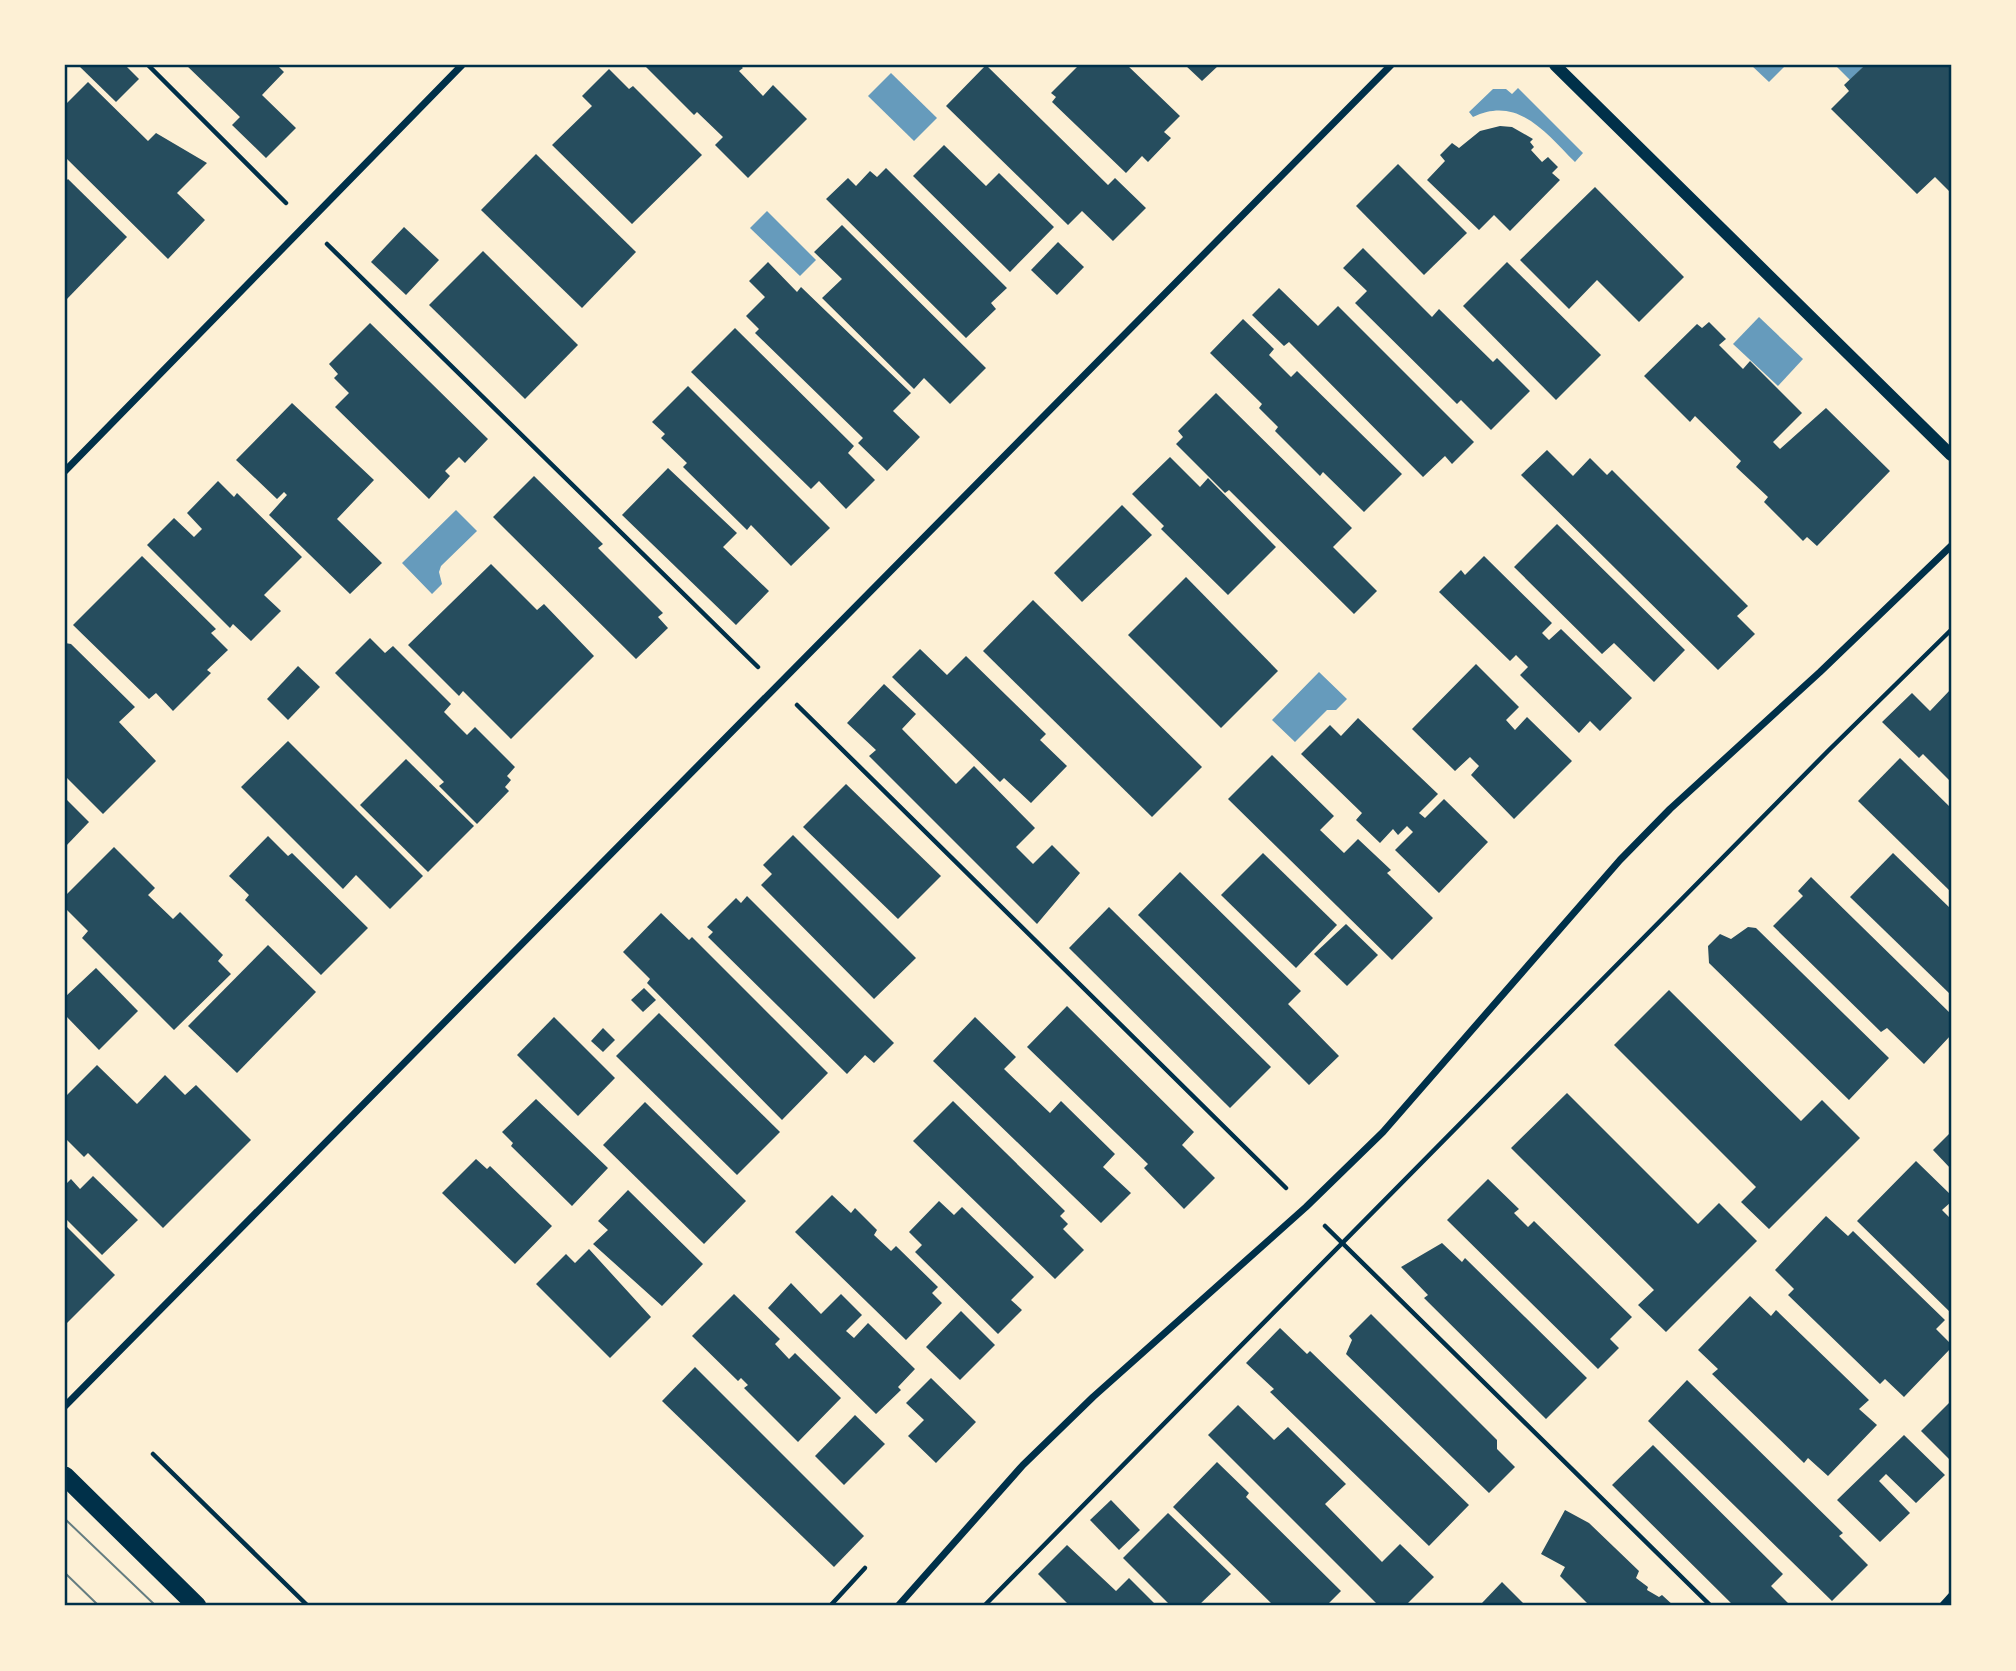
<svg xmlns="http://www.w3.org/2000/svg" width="2016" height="1671" viewBox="0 0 2016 1671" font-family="Ubuntu,sans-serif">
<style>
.water{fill:#669bbc}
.building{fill:#264d5e}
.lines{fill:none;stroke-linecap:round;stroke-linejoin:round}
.path{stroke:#003049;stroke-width:4.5}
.minor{stroke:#003049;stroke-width:7}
.tertiary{stroke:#003049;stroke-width:12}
.trunk{stroke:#003049;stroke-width:19}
.tram{stroke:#657d81;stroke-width:2}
.neatline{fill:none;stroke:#003049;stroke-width:2.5}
</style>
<rect width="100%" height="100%" fill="#fdf0d5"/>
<g class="water">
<polygon points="1751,65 1786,65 1769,82"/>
<polygon points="1835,65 1865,65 1850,80"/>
<polygon points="891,73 937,118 914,141 868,96"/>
<path d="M 1518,88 L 1583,153 L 1575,162 C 1546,133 1518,95 1473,117 L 1469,112 L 1493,89 L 1506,89 L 1512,94 Z"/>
<polygon points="767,211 816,260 800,276 750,228"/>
<polygon points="1759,317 1803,359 1778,386 1733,344"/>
<polygon points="456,510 477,531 441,566 439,572 442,584 432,594 402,563"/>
<polygon points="1319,672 1347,699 1336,710 1327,710 1295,742 1272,720"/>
</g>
<g class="building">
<polygon points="78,65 125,65 139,79 116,102"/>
<polygon points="186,65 277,65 284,72 262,95 296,128 266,158 232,125 240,117"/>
<polygon points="644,65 740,65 743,68 739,71 763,96 773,85 807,119 748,178 715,145 723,137 697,112 694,115"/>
<polygon points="986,65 1108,185 1115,178 1146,208 1113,241 1082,211 1068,225 946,106"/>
<polygon points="1079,65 1127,65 1180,116 1164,132 1171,138 1148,162 1142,156 1126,173 1052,102 1056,97 1051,93"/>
<polygon points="1185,65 1219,65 1202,81"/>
<polygon points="1865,65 1951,65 1951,193 1935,177 1917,194 1831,109 1849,91 1844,85"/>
<polygon points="609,69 629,89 633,86 702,155 632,224 552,145 592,106 582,96"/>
<polygon points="88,82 148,141 156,133 207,163 177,193 205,220 168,259 65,157 65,105"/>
<polygon points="1500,126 1512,127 1533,139 1530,142 1534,147 1531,150 1542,162 1548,157 1558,167 1552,173 1560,180 1510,231 1494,215 1479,230 1427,180 1445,161 1440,155 1452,143 1459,148 1480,131"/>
<polygon points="944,145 986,186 999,173 1054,227 1010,272 913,176"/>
<polygon points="536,154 636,252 582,308 481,210"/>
<polygon points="1398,164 1467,233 1424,275 1356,206"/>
<polygon points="886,168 1007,288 991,303 996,309 966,338 826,199 848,178 856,186 870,171 877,177"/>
<polygon points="68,179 127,237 65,301 65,182"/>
<polygon points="1595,187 1684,277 1639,322 1597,280 1569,309 1520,260"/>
<polygon points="842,225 986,368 950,404 924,378 914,389 822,298 842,279 814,252"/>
<polygon points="404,227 439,260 406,295 371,262"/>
<polygon points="1058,242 1084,267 1057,295 1031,270"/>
<polygon points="1363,248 1432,317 1439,309 1493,362 1497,358 1530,391 1491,430 1461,400 1457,404 1355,303 1367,291 1343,268"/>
<polygon points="483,251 578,345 525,399 429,305"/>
<polygon points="768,262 797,292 801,287 911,393 893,411 920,437 887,471 858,443 863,438 755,333 759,329 746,316 765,297 749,281"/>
<polygon points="1507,262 1601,355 1556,400 1463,306"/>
<polygon points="1279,288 1318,326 1338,306 1474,442 1452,464 1445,456 1423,477 1289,342 1284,346 1252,315"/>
<polygon points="1243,319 1274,349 1269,355 1291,377 1297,371 1402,474 1364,512 1323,472 1320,476 1275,431 1278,427 1259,408 1262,404 1210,353"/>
<polygon points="1709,322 1726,339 1719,345 1743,369 1750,361 1802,413 1773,442 1780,449 1826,408 1890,471 1817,546 1807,537 1803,541 1764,502 1768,497 1736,467 1741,461 1695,416 1690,422 1644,376 1697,324 1702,328"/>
<polygon points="370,323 488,439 465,463 459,457 445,471 450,476 429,499 335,407 349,393 334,378 338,374 329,364"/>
<polygon points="735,328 854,446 848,453 875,480 846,509 819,481 811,489 691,372"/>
<polygon points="688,386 830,528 791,566 751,525 747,530 683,467 687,463 661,438 665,434 652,422"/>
<polygon points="1216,393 1352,528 1333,547 1377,591 1354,614 1229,490 1225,493 1176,444 1183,437 1178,431"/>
<polygon points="292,403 374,480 337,519 382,563 350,594 269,515 287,495 284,492 277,499 236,460"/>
<polygon points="1547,450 1573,476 1590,458 1607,475 1612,470 1748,606 1737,616 1755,634 1718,670 1521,475"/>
<polygon points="1170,457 1200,487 1208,478 1276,547 1228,595 1161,529 1164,526 1132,494"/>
<polygon points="668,468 737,533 723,547 769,591 736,625 622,515"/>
<polygon points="534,476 603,544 598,548 663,613 658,617 668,628 636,659 493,517"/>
<polygon points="218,481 234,497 237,493 302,557 264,595 281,611 251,641 233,624 230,628 147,545 174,518 194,537 202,529 187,513"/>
<polygon points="1122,505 1152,535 1082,602 1054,573"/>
<polygon points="1557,524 1685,650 1654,682 1614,643 1602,654 1514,567"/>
<polygon points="142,556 216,629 211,633 228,650 207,670 211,673 173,711 156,693 149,699 73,625"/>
<polygon points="1484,556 1552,623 1542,633 1549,640 1561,629 1632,698 1600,731 1590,721 1579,733 1520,675 1528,667 1516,655 1510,661 1439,592 1461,570 1465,575"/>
<polygon points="491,564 537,610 544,604 594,656 511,739 463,691 459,696 408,645"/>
<polygon points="1186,577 1278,671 1221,728 1128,635"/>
<polygon points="1033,600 1202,767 1152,817 983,651"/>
<polygon points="370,638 385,653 393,646 451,704 444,712 467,735 475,727 515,767 507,776 511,780 505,787 509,791 477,824 439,786 444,782 335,673"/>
<polygon points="65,643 71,644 135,707 119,722 156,761 103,814 65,776"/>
<polygon points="920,649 947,675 966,656 1046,734 1040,740 1067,766 1031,803 1004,778 1000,782 892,677"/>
<polygon points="1476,664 1519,707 1506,720 1515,730 1527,717 1572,761 1514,819 1471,775 1479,766 1470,757 1455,771 1412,729"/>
<polygon points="298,666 320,687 288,720 267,699"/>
<polygon points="884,684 916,714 902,729 956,784 974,766 1035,828 1016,847 1033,864 1052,845 1080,873 1037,924 869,756 876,750 847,723"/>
<polygon points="1951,689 1951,782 1923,754 1919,758 1882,722 1912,693 1930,711"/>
<polygon points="1358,718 1438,794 1419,813 1425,818 1444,799 1488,842 1439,893 1395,850 1413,832 1407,826 1398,835 1393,829 1380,843 1356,820 1362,813 1301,754 1330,725 1341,736"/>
<polygon points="288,741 423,876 390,909 356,875 343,889 241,787"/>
<polygon points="1272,755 1334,816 1320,830 1344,853 1358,839 1391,870 1387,873 1433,918 1392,960 1228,799"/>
<polygon points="1900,758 1951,808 1951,892 1858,801"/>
<polygon points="406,759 474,826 428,872 360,805"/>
<polygon points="846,784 941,876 898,919 803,827"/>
<polygon points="65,798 89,822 65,847"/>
<polygon points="793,835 916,958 874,999 761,885 772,874 763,865"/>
<polygon points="268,836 288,856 292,853 368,928 321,975 245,900 249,895 229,876"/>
<polygon points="114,847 155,888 148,895 173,919 180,912 223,955 218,961 231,974 174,1030 82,938 88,931 65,908 65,896"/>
<polygon points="1263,853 1337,925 1296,968 1221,895"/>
<polygon points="1893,853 1951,909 1951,995 1850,897"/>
<polygon points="1180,872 1301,991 1288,1004 1339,1056 1309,1085 1138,915"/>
<polygon points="1811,877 1951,1014 1951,1035 1924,1064 1887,1028 1881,1032 1773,926 1803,896 1798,891"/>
<polygon points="747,896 894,1043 874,1063 865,1055 847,1074 708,937 713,932 707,927 736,898 741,903"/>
<polygon points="1109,907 1271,1067 1230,1108 1069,948"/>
<polygon points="661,913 689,940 692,937 828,1073 782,1120 647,983 650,979 623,952"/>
<polygon points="1346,924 1378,955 1347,986 1314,954"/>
<polygon points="1748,927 1756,928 1889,1058 1849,1100 1709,963 1708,946 1720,934 1731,939"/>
<polygon points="268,945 316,992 237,1073 188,1026"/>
<polygon points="96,968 138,1011 99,1050 65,1015 65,997"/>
<polygon points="644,988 656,1000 643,1012 631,1000"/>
<polygon points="1669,990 1801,1121 1822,1100 1860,1138 1769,1229 1741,1202 1756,1187 1614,1045"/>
<polygon points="1067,1006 1194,1132 1182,1145 1215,1178 1184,1209 1144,1168 1148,1164 1027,1047"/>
<polygon points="659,1013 780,1132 737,1175 616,1056"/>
<polygon points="554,1017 615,1078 578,1116 517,1055"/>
<polygon points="975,1017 1016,1057 1004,1069 1050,1113 1061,1101 1115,1154 1103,1167 1131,1193 1101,1223 933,1061"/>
<polygon points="603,1028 615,1040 603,1052 591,1041"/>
<polygon points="97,1065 137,1104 165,1075 185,1095 196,1085 251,1140 163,1228 88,1153 84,1157 65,1138 65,1097"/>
<polygon points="1567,1093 1698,1224 1719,1203 1757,1241 1666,1332 1638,1305 1654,1290 1511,1148"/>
<polygon points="536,1099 608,1168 572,1206 511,1146 513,1143 502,1132"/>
<polygon points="953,1101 1065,1211 1060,1216 1068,1224 1063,1229 1084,1250 1055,1279 913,1141"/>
<polygon points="645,1102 746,1201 704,1244 603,1145"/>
<polygon points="1951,1132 1951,1169 1933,1150"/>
<polygon points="476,1159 487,1169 490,1166 552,1226 515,1264 442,1193"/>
<polygon points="1916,1161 1951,1195 1951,1202 1942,1210 1951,1219 1951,1313 1857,1221"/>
<polygon points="93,1176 138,1220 102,1255 65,1218 65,1185 71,1179 80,1189"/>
<polygon points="1488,1179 1519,1209 1514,1213 1528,1227 1534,1221 1632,1317 1610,1339 1619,1348 1598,1369 1447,1220"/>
<polygon points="628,1190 703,1264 662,1306 593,1244 608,1230 598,1221"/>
<polygon points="832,1195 851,1213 855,1208 877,1230 874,1235 891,1251 896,1246 938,1287 932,1293 942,1303 906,1340 795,1232"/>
<polygon points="939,1201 954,1215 962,1207 1034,1277 1011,1300 1022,1310 998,1334 915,1252 922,1245 909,1232"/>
<polygon points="1826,1216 1848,1236 1853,1231 1945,1320 1936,1329 1951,1344 1951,1348 1904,1397 1885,1379 1880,1384 1788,1295 1794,1289 1775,1270"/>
<polygon points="65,1225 115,1275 65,1325"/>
<polygon points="1442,1243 1462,1262 1465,1258 1587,1378 1546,1419 1424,1298 1428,1295 1401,1267"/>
<polygon points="589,1249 651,1317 610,1358 536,1284 566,1254 575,1263"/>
<polygon points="791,1283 821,1314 841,1294 862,1315 846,1331 854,1338 868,1323 915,1369 898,1387 901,1390 876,1414 768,1308"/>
<polygon points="734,1294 780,1339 775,1344 789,1359 795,1353 841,1398 798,1442 744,1388 748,1385 741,1378 738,1381 692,1336"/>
<polygon points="1750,1296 1771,1316 1776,1310 1869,1400 1859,1409 1877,1425 1828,1476 1808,1458 1804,1463 1712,1374 1718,1369 1698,1350"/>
<polygon points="961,1311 995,1345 960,1380 926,1347"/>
<polygon points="1371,1314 1497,1440 1497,1449 1515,1467 1489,1493 1346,1354 1352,1340 1349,1336"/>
<polygon points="1280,1328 1307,1354 1310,1351 1469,1505 1429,1546 1270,1392 1274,1389 1246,1363"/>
<polygon points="695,1367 864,1536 834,1567 662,1401"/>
<polygon points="931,1378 976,1422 936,1463 908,1436 924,1420 906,1403"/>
<polygon points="1687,1380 1843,1533 1839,1536 1868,1565 1832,1601 1648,1421"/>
<polygon points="1951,1401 1951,1461 1921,1431"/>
<polygon points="1238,1405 1274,1440 1288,1427 1346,1484 1325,1504 1382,1562 1400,1544 1434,1577 1405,1606 1379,1606 1208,1435"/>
<polygon points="855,1415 885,1444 844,1485 815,1456"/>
<polygon points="1904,1435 1945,1475 1916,1503 1886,1474 1879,1481 1910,1513 1880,1542 1837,1500"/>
<polygon points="1653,1445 1783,1574 1771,1586 1791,1606 1734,1606 1612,1485"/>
<polygon points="1217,1462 1249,1493 1246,1497 1341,1591 1326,1606 1274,1606 1173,1507"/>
<polygon points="1111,1500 1140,1530 1119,1550 1090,1520"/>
<polygon points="1565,1510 1589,1523 1639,1571 1636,1578 1648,1587 1647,1590 1659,1597 1662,1595 1674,1606 1590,1606 1560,1576 1565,1567 1541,1554"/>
<polygon points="1168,1513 1231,1574 1198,1606 1171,1606 1123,1558"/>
<polygon points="1067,1545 1116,1591 1129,1578 1157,1606 1070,1606 1038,1574"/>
<polygon points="1502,1582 1525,1605 1523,1606 1486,1606 1482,1603"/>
</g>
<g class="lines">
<g class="path">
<polyline points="148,65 286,203"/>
<polyline points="327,244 758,667"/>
<polyline points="797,705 1286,1188"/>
<polyline points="1325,1226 1711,1606"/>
<polyline points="153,1454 308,1606"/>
<polyline points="830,1606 865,1568"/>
<polyline points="984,1606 1828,751 1951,630"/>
</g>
<g class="minor">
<polyline points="65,471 462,65"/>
<polyline points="65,1406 1391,65"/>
<polyline points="898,1606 1023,1465 1093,1397 1306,1207 1383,1132 1620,860 1670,809 1820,672 1951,546"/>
<polyline points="1942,1606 1951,1596"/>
</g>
<polyline class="tertiary" points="1555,65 1951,455"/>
<polyline class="trunk" points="65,1476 197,1606"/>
<g class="tram">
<polyline points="65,1519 156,1606"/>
<polyline points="65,1573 99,1606"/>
</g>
</g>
<rect width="2016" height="1671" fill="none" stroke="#fdf0d5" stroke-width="133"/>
<rect x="66" y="66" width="1884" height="1538" class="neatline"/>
</svg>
